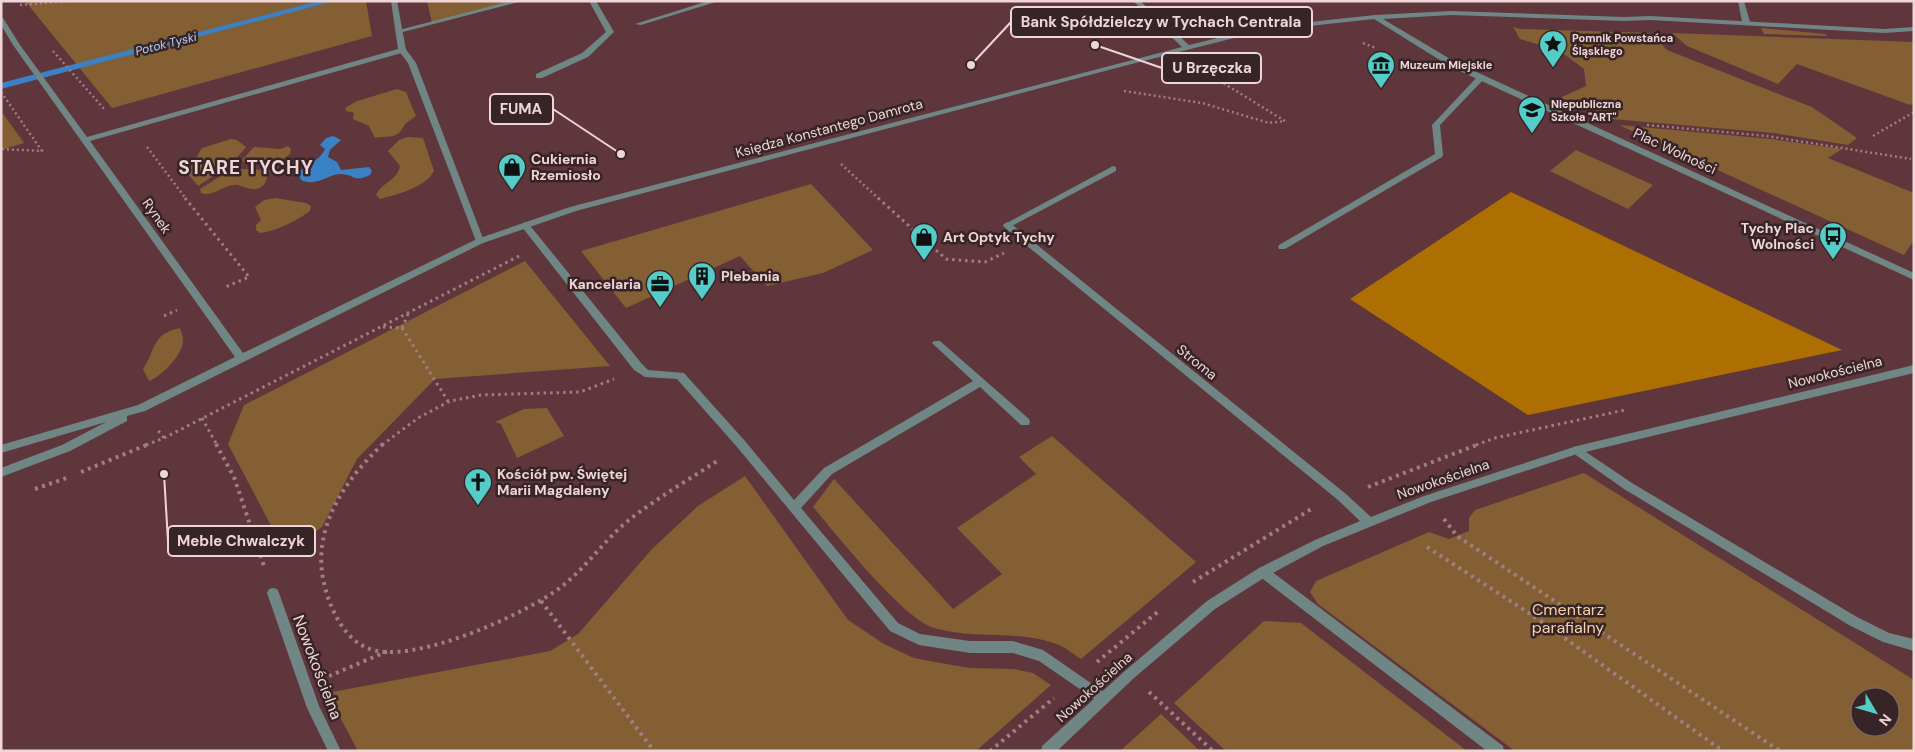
<svg xmlns="http://www.w3.org/2000/svg" width="1915" height="752" viewBox="0 0 1915 752" font-family="'DM Sans',sans-serif">
<style>
.green{fill:#835f33;fill-rule:evenodd}
.forest{fill:#ad6f01}
.water{fill:#3b81c6}
.lines{fill:none;stroke-linecap:round;stroke-linejoin:round}
.stream{fill:#3b81c6;fill-rule:evenodd}
.path-far2{stroke:#a07e82;stroke-width:2.5;stroke-dasharray:2 3;stroke-linecap:butt}
.path-far1{stroke:#a07e82;stroke-width:3;stroke-dasharray:2.5 4;stroke-linecap:butt}
.path{stroke:#a07e82;stroke-width:4;stroke-dasharray:3 4.5;stroke-linecap:butt}
.lane{fill:#6f8684;fill-rule:evenodd}
.street{fill:#6f8684;fill-rule:evenodd}
.labels{text-anchor:middle;stroke-width:5;stroke-linejoin:round;paint-order:stroke}
.far-poi-label{font-size:11px;font-weight:bold;fill:#f0d5d8;stroke:#372426;text-anchor:start}
.far-water-label{font-size:12px;font-style:italic;fill:#b2d4f9;stroke:#372426}
.street-label{font-size:14px;fill:#f0d5d8;stroke:#372426}
.poi-label{font-size:14px;font-weight:bold;fill:#f0d5d8;stroke:#372426;text-anchor:start}
.near-park-label{font-size:16px;fill:#f4d2ac;stroke:#372426}
.near-street-label{font-size:16px;fill:#f0d5d8;stroke:#372426}
.district-label{font-size:19px;font-weight:bold;letter-spacing:1px;fill:#f0d5d8;stroke:#372426}
.leader{fill:none;stroke:#f0d5d8;stroke-width:2}
.callout-dot{fill:#f0d5d8;stroke:#372426;stroke-width:2}
.callout{fill:#372426;stroke:#f0d5d8;stroke-width:2}
.callout-label{font-size:15px;text-anchor:middle;font-weight:bold;fill:#f0d5d8}
</style>
<rect width="100%" height="100%" fill="#5f363c"/>
<g class="green">
<polygon points="25,1 366,1 372,36 112,108"/>
<polygon points="427,1 520,1 432,23"/>
<polygon points="1513,27 1520,29 1652,33 1667,50 1812,107 1857,138 1848,145 1774,133 1600,118 1560,98 1586,86 1584,69 1560,51 1520,39"/>
<polygon points="1761,28 1825,34 1827,36 1764,34"/>
<polygon points="1672,33 1914,42 1914,103 1910,105 1797,64 1778,84 1687,46"/>
<path d="M 397,89 L 406,92 L 416,116 L 405,124 C 397,140 392,135 375,138 L 369,126 L 353,119 L 354,113 L 346,111 L 345,108 L 357,101 Z"/>
<polygon points="1,111 24,143 1,150"/>
<polygon points="1619,125 1771,139 1842,149 1828,158 1914,193 1914,240 1904,255"/>
<path d="M 408,137 L 423,138 L 434,171 C 425,188 398,194 380,199 L 376,195 C 382,182 397,181 400,166 L 388,151 L 399,140 Z"/>
<polygon points="231,139 237,140 246,147 235,160 223,167 223,170 198,186 187,173 202,148"/>
<polygon points="288,146 291,149 290,154 275,165 245,164 242,160 254,147 280,149"/>
<polygon points="1576,150 1653,185 1628,209 1550,171"/>
<path d="M 240,169 L 270,170 C 266,176 267,184 261,187 C 253,192 246,187 238,185 C 225,183 213,198 201,193 L 200,189 L 227,172 Z"/>
<polygon points="811,184 873,250 823,273 767,286 740,256 626,308 581,251"/>
<path d="M 275,198 L 306,203 L 311,206 L 310,211 C 296,221 277,231 260,233 L 256,230 L 256,225 L 261,220 L 255,207 L 264,200 Z"/>
<polygon points="525,261 610,366 435,379 357,459 322,527 286,554 228,444 244,405"/>
<path d="M 180,328 C 181,331 183,336 183,340 C 183,355 162,376 149,381 L 143,369 C 156,350 151,334 180,328 Z"/>
<polygon points="547,408 564,436 517,458 501,424 495,422 524,409"/>
<path d="M 1052,436 L 1196,562 L 1081,659 C 1074,655 1067,648 1059,645 C 1019,629 974,640 934,628 C 902,618 837,535 813,507 L 834,479 L 953,609 L 1002,574 L 957,528 L 1036,474 L 1019,457 Z"/>
<path d="M 1584,473 L 1914,680 L 1914,751 L 1515,751 L 1318,604 L 1310,592 L 1316,581 L 1429,532 L 1449,539 L 1469,531 L 1469,518 L 1475,510 ZM 1860,697 L 1890,697 L 1890,727 L 1860,727 Z"/>
<polygon points="745,476 848,620 884,644 914,658 946,664 970,668 1014,669 1033,673 1051,685 976,751 358,751 327,693 550,651 578,634 652,549 698,506"/>
<polygon points="1264,621 1301,623 1467,751 1226,751 1174,703"/>
<polygon points="1161,714 1200,751 1120,751"/>
</g>
<polygon class="forest" points="1511,192 1842,350 1528,415 1350,299"/>
<path class="water" d="M 333,136 L 341,140 L 330,150 L 328,157 L 337,162 L 341,170 L 369,167 L 372,171 L 370,175 C 353,183 355,174 340,174 C 326,175 317,187 301,180 L 299,173 C 307,163 320,161 325,149 L 320,145 L 326,138 Z"/>
<g class="lines">
<polygon class="stream" points="319,1 334,1 1,89 1,83"/>
<g class="path-far2">
<polyline points="20,5 72,1"/>
<polyline points="1363,43 1376,48"/>
<polyline points="53,51 105,110"/>
<polyline points="1124,91 1202,103 1269,123 1285,121 1202,70"/>
<polyline points="1,92 42,151 1,149"/>
<polyline points="1647,125 1767,136 1911,159"/>
<polyline points="1873,136 1914,112"/>
<polyline points="147,147 186,199"/>
<polyline points="841,164 879,199"/>
</g>
<g class="path-far1">
<polyline points="185,198 249,277 223,288"/>
<polyline points="878,198 946,259 985,262 1004,253"/>
<polyline points="164,316 177,310"/>
<polyline points="383,327 402,328"/>
<polyline points="402,328 448,401"/>
<polyline points="402,328 408,314"/>
<polyline points="202,418 217,445"/>
<polyline points="164,438 519,256"/>
<polyline points="146,445 164,438 156,428"/>
<polyline points="382,445 418,418 450,401 481,395 580,392 614,379"/>
<polyline points="1476,445 1495,438 1625,410"/>
</g>
<g class="path">
<polyline points="216,444 234,477 265,569"/>
<path d="M 383,444 C 348,477 316,521 322,572 C 326,600 340,636 367,648 C 410,667 526,614 561,587 C 587,567 604,540 629,520 C 657,498 690,479 720,459"/>
<polyline points="81,472 149,444"/>
<polyline points="1368,487 1479,444"/>
<polyline points="35,489 69,477"/>
<polyline points="1444,519 1457,536 1780,751"/>
<polyline points="1427,547 1535,617 1723,751"/>
<polyline points="1193,582 1313,508"/>
<polyline points="541,601 654,751"/>
<polyline points="1097,662 1160,610"/>
<polyline points="329,676 388,651"/>
<polyline points="1149,692 1213,751"/>
<polyline points="990,751 1054,698"/>
</g>
<g class="lane">
<polygon points="511,1 523,1 399,33 395,31"/>
<polygon points="589,1 596,1 614,32 588,57 542,78 536,78 536,74 582,53 606,32"/>
<polygon points="708,1 719,1 641,25 635,24"/>
<polygon points="1738,1 1744,1 1750,22 1748,23 1742,22"/>
<polygon points="399,48 405,48 416,63 484,241 483,243 480,244 476,241 408,63 398,50"/>
<polygon points="1478,76 1484,76 1485,78 1440,125 1443,155 1442,157 1285,249 1279,249 1278,247 1279,245 1435,154 1432,125"/>
<polygon points="1113,166 1116,167 1116,171 1010,227 1007,228 1003,225"/>
<polygon points="525,222 528,223 642,364 648,370 684,373 745,441 794,500 824,468 973,381 932,343 934,341 940,341 1029,419 1030,422 1029,425 1021,425 980,387 832,474 801,508 898,623 920,634 970,641 1013,641 1043,650 1108,695 1110,699 1108,703 1104,705 1100,703 1039,661 1013,653 970,653 919,645 890,631 737,447 677,379 645,377 634,370 522,227 521,225"/>
<polygon points="1577,446 1632,483 1857,617 1889,633 1914,639 1914,651 1883,642 1849,625 1624,489 1573,453 1572,450 1573,447"/>
<polygon points="1263,567 1267,568 1503,746 1504,751 1487,751 1259,576 1257,572 1259,568"/>
</g>
<g class="street">
<polygon points="391,1 397,1 406,50 405,52 90,141 243,353 477,239 570,207 1182,47 1133,1 1140,1 1189,45 1234,34 1291,24 1375,15 1451,11 1624,17 1650,16 1884,29 1914,27 1914,31 1884,33 1650,20 1624,21 1451,15 1383,19 1457,63 1914,273 1914,280 1451,67 1374,19 1291,28 1234,38 1120,67 576,211 483,243 145,411 127,416 127,421 70,451 1,477 1,468 62,445 106,422 1,453 1,445 138,405 235,357 13,45 1,25 1,17 3,18 20,45 87,137 398,49"/>
<polygon points="1007,222 1010,223 1346,494 1371,517 1424,496 1577,446 1914,365 1914,373 1577,454 1431,502 1323,546 1267,576 1215,609 1134,678 1057,751 1041,751 1042,746 1126,670 1207,601 1259,568 1315,540 1360,521 1338,500 1004,227 1003,225"/>
<polygon points="273,588 277,589 279,593 319,706 341,751 328,751 307,708 267,593 269,589"/>
</g>
</g>
<defs>
<g id="sight-pin" transform="scale(1.4375)"><path d="M0 17L-7.5 6A9.5 9.5 0 1 1 7.5 6Z" fill="#54cdc8" stroke="#372426"/><path d="M0-6L1.8-2.2L6-1.7L2.9 1.2L3.7 5.4L0 3.3L-3.7 5.4L-2.9 1.2L-6-1.7L-1.8-2.2Z" fill="#111"/></g>
<g id="museum-pin" transform="scale(1.4375)"><path d="M0 17L-7.5 6A9.5 9.5 0 1 1 7.5 6Z" fill="#54cdc8" stroke="#372426"/><path d="M0-6L6-3V-2H-6V-3ZM-5-1h2V3h-2ZM-1-1h2V3h-2ZM3-1h2V3H3ZM-6 4H6V6H-6Z" fill="#111"/></g>
<g id="school-pin" transform="scale(1.4375)"><path d="M0 17L-7.5 6A9.5 9.5 0 1 1 7.5 6Z" fill="#54cdc8" stroke="#372426"/><path d="M0-5L7-2L0 1L-7-2ZM-4 1L0 2.5L4 1V4Q0 6-4 4Z" fill="#111"/></g>
<g id="shop-pin" transform="scale(1.4375)"><path d="M0 17L-7.5 6A9.5 9.5 0 1 1 7.5 6Z" fill="#54cdc8" stroke="#372426"/><path d="M-5-2.5h2.3a2.7 3.5 0 0 1 5.4 0H5L5.5 6h-11ZM-1.5-2.5h3a1.5 2.3 0 0 0-3 0Z" fill="#111"/></g>
<g id="bus-pin" transform="scale(1.4375)"><path d="M0 17L-7.5 6A9.5 9.5 0 1 1 7.5 6Z" fill="#54cdc8" stroke="#372426"/><path d="M-5-6H5V4H4V6H2V4H-2V6H-4V4H-5ZM-3.5-4V0h7V-4ZM-3.5 1.2v1.5H-2V1.2ZM2 1.2v1.5H3.5V1.2Z" fill="#111"/></g>
<g id="building-pin" transform="scale(1.4375)"><path d="M0 17L-7.5 6A9.5 9.5 0 1 1 7.5 6Z" fill="#54cdc8" stroke="#372426"/><path d="M-4-6H4V6H1V3H-1V6H-4ZM-2.5-4.3h1.7v1.8h-1.7ZM.8-4.3h1.7v1.8H.8ZM-2.5-1h1.7V.8h-1.7ZM.8-1h1.7V.8H.8Z" fill="#111"/></g>
<g id="office-pin" transform="scale(1.4375)"><path d="M0 17L-7.5 6A9.5 9.5 0 1 1 7.5 6Z" fill="#54cdc8" stroke="#372426"/><path d="M-6-3h4V-5.5h4V-3h4V5H-6ZM-1-4.5V-3h2v-1.5ZM-6 0V1H6V0Z" fill="#111"/></g>
<g id="church-pin" transform="scale(1.4375)"><path d="M0 17L-7.5 6A9.5 9.5 0 1 1 7.5 6Z" fill="#54cdc8" stroke="#372426"/><path d="M-1.2-6h2.4v3.5h3.3v2.4h-3.3V6h-2.4V-.1h-3.3v-2.4h3.3Z" fill="#111"/></g>
</defs>
<g fill-rule="evenodd">
<use href="#sight-pin" x="1553" y="44"/>
<use href="#museum-pin" x="1381" y="65"/>
<use href="#school-pin" x="1532" y="110"/>
<use href="#shop-pin" x="512" y="167"/>
<use href="#bus-pin" x="1833" y="236"/>
<use href="#shop-pin" x="924" y="237"/>
<use href="#building-pin" x="702" y="276"/>
<use href="#office-pin" x="660" y="284"/>
<use href="#church-pin" x="478" y="482"/>
</g>
<g class="labels">
<g class="far-poi-label">
<text x="1572" y="42">Pomnik Powstańca<tspan x="1572" dy="13">Śląskiego</tspan></text>
<text x="1400" y="69">Muzeum Miejskie</text>
<text x="1551" y="108">Niepubliczna<tspan x="1551" dy="13">Szkoła "ART"</tspan></text>
</g>
<g class="far-water-label">
<text transform="translate(166 44) rotate(-14)" y="4">Potok Tyski</text>
</g>
<g class="street-label">
<text transform="translate(829 128) rotate(-15)" y="5">Księdza Konstantego Damrota</text>
<text transform="translate(1675 151) rotate(25)" y="5">Plac Wolności</text>
<text transform="translate(157 216) rotate(55)" y="5">Rynek</text>
<text transform="translate(1197 362) rotate(39)" y="5">Stroma</text>
<text transform="translate(1835 372) rotate(-14)" y="5">Nowokościelna</text>
<text transform="translate(1443 479) rotate(-19)" y="5">Nowokościelna</text>
<text transform="translate(1094 687) rotate(-42)" y="5">Nowokościelna</text>
</g>
<g class="poi-label">
<text x="531" y="164">Cukiernia<tspan x="531" dy="16">Rzemiosło</tspan></text>
<text x="1814" y="233" text-anchor="end">Tychy Plac<tspan x="1814" dy="16">Wolności</tspan></text>
<text x="943" y="242">Art Optyk Tychy</text>
<text x="721" y="281">Plebania</text>
<text x="641" y="289" text-anchor="end">Kancelaria</text>
<text x="497" y="479">Kościół pw. Świętej<tspan x="497" dy="16">Marii Magdaleny</tspan></text>
</g>
<g class="near-park-label">
<text x="1568" y="615">Cmentarz<tspan x="1568" dy="18">parafialny</tspan></text>
</g>
<g class="near-street-label">
<text transform="translate(318 667) rotate(69)" y="6">Nowokościelna</text>
</g>
<g class="district-label">
<text x="246" y="174">STARE TYCHY</text>
</g>
</g>
<path class="leader" d="M971 65L1011 22M1095 45L1162 68M621 154L553 109M164 474L168 541"/>
<g class="callout-dot">
<circle cx="971" cy="65" r="5"/>
<circle cx="1095" cy="45" r="5"/>
<circle cx="621" cy="154" r="5"/>
<circle cx="164" cy="474" r="5"/>
</g>
<g class="callout">
<rect x="1011" y="7" width="301" height="30" rx="5"/>
<rect x="1162" y="53" width="99" height="30" rx="5"/>
<rect x="490" y="94" width="63" height="30" rx="5"/>
<rect x="168" y="526" width="147" height="30" rx="5"/>
</g>
<g class="callout-label">
<text x="1161" y="27">Bank Spółdzielczy w Tychach Centrala</text>
<text x="1212" y="73">U Brzęczka</text>
<text x="521" y="114">FUMA</text>
<text x="241" y="546">Meble Chwalczyk</text>
</g>
<rect width="1915" height="752" fill="none" stroke="#f0d5d8" stroke-width="5"/>
<g transform="translate(1875 712) rotate(128)"><circle r="24" fill="#372426" stroke="#816b6d"/>
<path d="M0-4L9 19L0 12L-9 19Z" fill="#54cdc8"/>
<text y="-8" font-size="14" font-weight="bold" text-anchor="middle" fill="#f0d5d8">N</text>
</g>
</svg>
